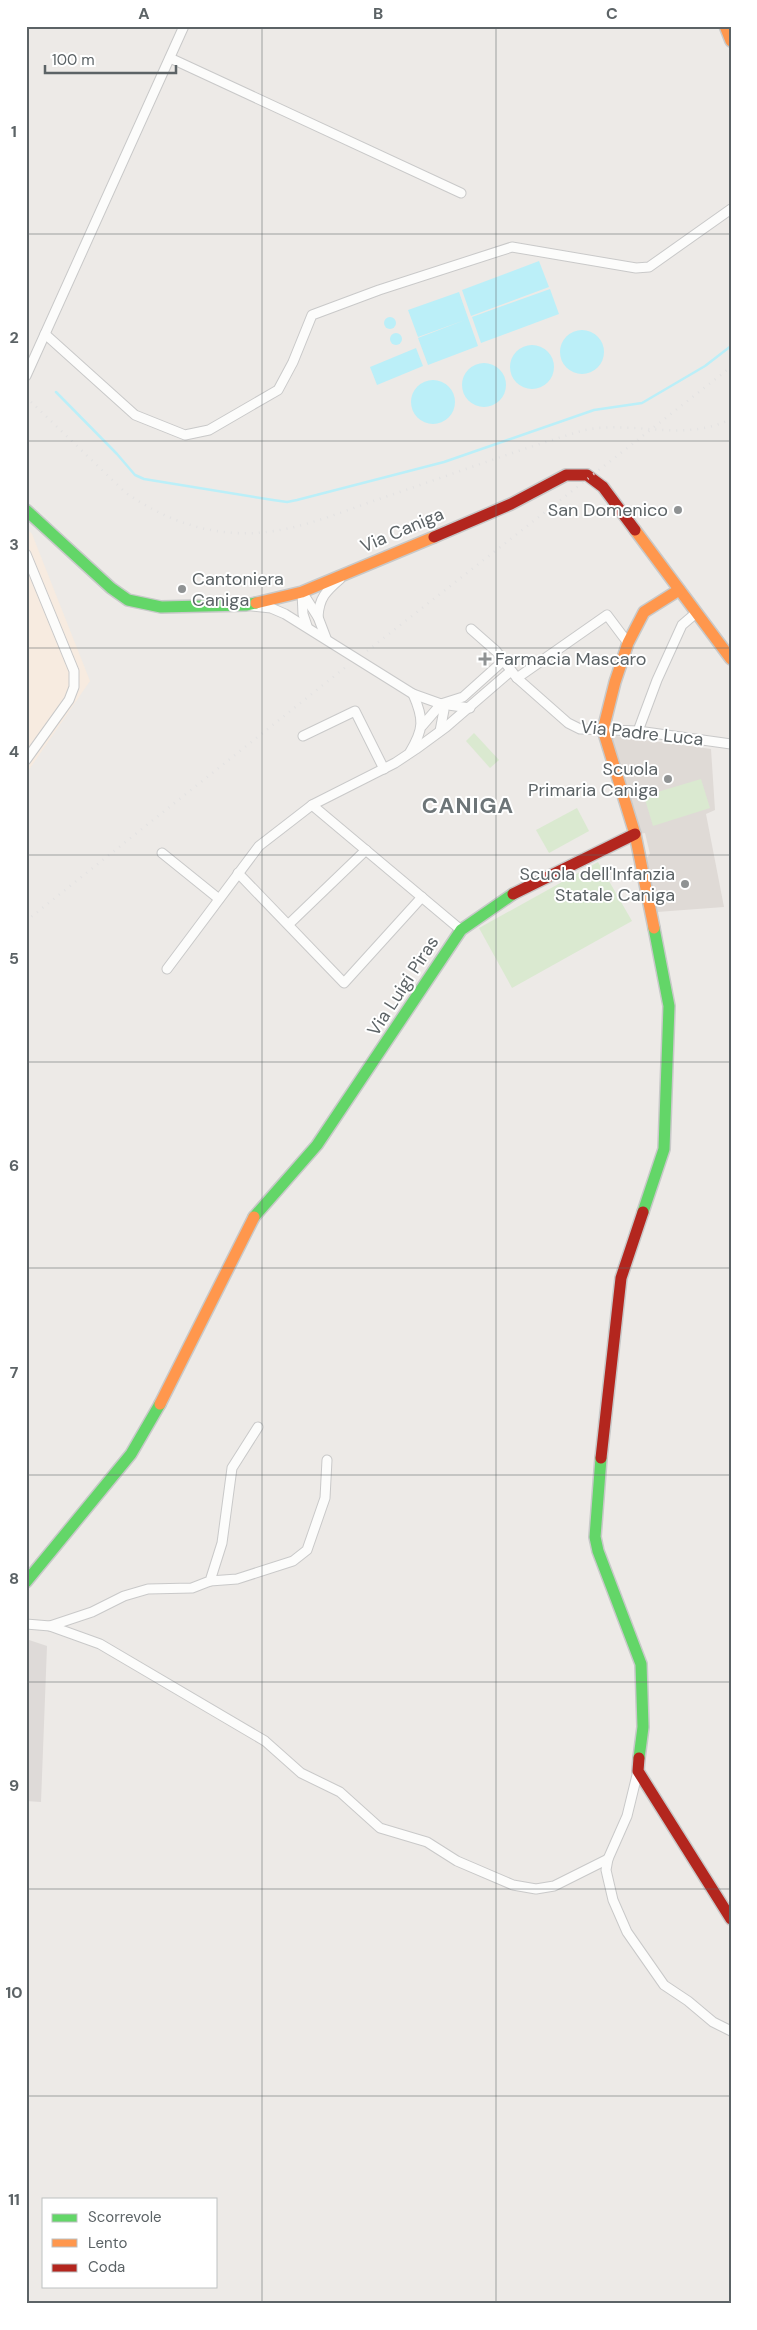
<svg xmlns="http://www.w3.org/2000/svg" width="757" height="2330" viewBox="0 0 757 2330" font-family="'DM Sans',sans-serif">
<style>
.commercial{fill:#f7ebe0}
.industrial{fill:#dedad8}
.education{fill:#dfdad6}
.green{fill:#dae9d0}
.water{fill:#bbeff8}
.lines{fill:none;stroke-linecap:round;stroke-linejoin:round}
.stream{stroke:#bbeff8;stroke-width:2.5}
.street-casing{stroke:#c9c9c9;stroke-width:11}
.fast-casing{stroke:#c8c9c9;stroke-width:14}
.slow-casing{stroke:#c8c9c9;stroke-width:14}
.jam-casing{stroke:#c8c9c9;stroke-width:14}
.street{stroke:#fcfcfb;stroke-width:9}
.fast{stroke:#63d668;stroke-width:11}
.slow{stroke:#ff974d;stroke-width:11}
.jam{stroke:#b3261e;stroke-width:11}
.rail{stroke:#e3e2e2;stroke-width:2.5;stroke-dasharray:1 6;stroke-linecap:butt}
.grid{fill:none;stroke:#5c6366;stroke-width:1;stroke-opacity:0.55}
.poi-dot{fill:#8f9293;stroke:#fff;stroke-width:2}
.labels{text-anchor:middle;stroke-width:4;stroke-linejoin:round;paint-order:stroke}
.poi-label{font-size:18px;fill:#5c6366;stroke:#fff;text-anchor:end}
.street-label{font-size:18px;fill:#5c6366;stroke:#fff}
.district-label{font-size:22px;font-weight:bold;letter-spacing:1px;fill:#6d7578;stroke:#fff}
.neatline{fill:none;stroke:#5c6366;stroke-width:2}
.grid-label{font-size:16px;text-anchor:middle;font-weight:bold;fill:#5c6366}
</style>
<rect width="100%" height="100%" fill="#edeae7"/>
<polygon class="commercial" points="26,528 32,534 90,681 26,774"/>
<polygon class="industrial" points="26,1639 47,1646 41,1802 26,1801"/>
<polygon class="education" points="609,735 711,749 715,810 706,814 724,907 657,912 644,861 650,854 645,833 640,834"/>
<g class="green">
<polygon points="474,733 499,760 490,768 466,741"/>
<polygon points="701,779 710,808 653,826 644,796"/>
<polygon points="577,808 589,831 549,853 536,830"/>
<polygon points="598,862 632,921 512,988 479,928"/>
</g>
<g class="water">
<polygon points="539,261 549,287 471,316 462,290"/>
<polygon points="550,289 559,314 481,343 472,317"/>
<polygon points="459,292 478,346 428,365 418,338 465,320 418,337 408,310"/>
<circle cx="390" cy="323" r="6"/>
<circle cx="582" cy="352" r="22"/>
<circle cx="396" cy="339" r="6"/>
<circle cx="532" cy="367" r="22"/>
<polygon points="416,348 423,366 377,385 370,367"/>
<circle cx="484" cy="385" r="22"/>
<circle cx="433" cy="402" r="22"/>
</g>
<g class="lines">
<polyline class="stream" points="56,392 117,454 135,475 144,479 273,500 287,502 297,500 444,462 594,410 642,403 705,366 731,346"/>
<g class="street-casing">
<g id="street">
<polyline points="170,58 461,193"/>
<polyline points="45,334 135,415 185,435 209,430 278,390 293,362 312,315 379,290 512,247 636,268 649,267 731,209"/>
<polyline points="26,376 184,26"/>
<polyline points="26,554 74,671 74,687 69,700 26,760"/>
<polyline points="302,592 318,617 326,638"/>
<polyline points="302,592 303,614 307,626"/>
<polyline points="252,606 271,608 285,614 413,694 441,704 470,708"/>
<path d="M 318,617 C 319,598 326,591 340,579"/>
<polyline points="471,629 496,651 517,678 568,723 580,729 638,731 731,744"/>
<polyline points="517,678 607,615 628,643"/>
<polyline points="422,726 441,704 463,697 503,661"/>
<polyline points="440,731 444,710 441,704"/>
<polyline points="638,731 657,680 682,625 696,613"/>
<polyline points="303,736 355,711 384,769"/>
<path d="M 410,752 C 424,729 424,719 413,694"/>
<polyline points="312,805 461,930"/>
<polyline points="162,853 219,899"/>
<polyline points="238,873 344,983 422,897"/>
<polyline points="289,924 366,850"/>
<polyline points="167,969 259,846 312,805 395,763 416,749 446,727 511,671"/>
<polyline points="210,1581 237,1579 293,1561 307,1550 325,1498 327,1460"/>
<polyline points="26,1624 50,1626 100,1644 265,1741 301,1773 340,1792 380,1828 427,1842 457,1861 513,1885 536,1889 554,1886 608,1859"/>
<polyline points="50,1626 92,1612 124,1596 148,1589 192,1588 210,1581 222,1543 232,1468 258,1427"/>
<polyline points="638,1771 627,1816 608,1859 606,1870 613,1900 627,1932 664,1985 688,2001 713,2022 731,2031"/>
</g>
</g>
<g class="fast-casing">
<g id="fast">
<polyline points="26,510 111,588 128,600 161,607 246,605 256,603"/>
<polyline points="643,1212 664,1149 669,1006 654,928"/>
<polyline points="254,1217 317,1145 461,930 513,894"/>
<polyline points="601,1458 595,1537 598,1551 641,1664 643,1727 639,1758"/>
<polyline points="26,1582 131,1454 160,1404"/>
</g>
</g>
<g class="slow-casing">
<g id="slow">
<polyline points="725,26 731,41"/>
<polyline points="635,530 731,659"/>
<polyline points="256,603 302,592 434,537"/>
<polyline points="654,928 635,834 603,730 615,682 628,643 644,612 679,590"/>
<polyline points="160,1404 254,1217"/>
</g>
</g>
<g class="jam-casing">
<g id="jam">
<polyline points="434,537 511,504 566,475 587,475 603,487 635,530"/>
<polyline points="513,894 635,834"/>
<polyline points="601,1458 621,1278 643,1212"/>
<polyline points="639,1758 638,1771 731,1919"/>
</g>
</g>
<use href="#street" class="street"/>
<use href="#fast" class="fast"/>
<use href="#slow" class="slow"/>
<use href="#jam" class="jam"/>
<g class="rail">
<path d="M 26,397 L 126,493 C 160,516 195,531 236,533 C 285,536 333,515 379,499 C 448,476 516,450 585,430 C 634,420 683,443 731,419"/>
<polyline points="367,651 731,367"/>
<polyline points="26,921 347,666"/>
</g>
</g>
<path class="grid" d="M 262,26 L 262,2304M 496,26 L 496,2304M 26,234 L 731,234M 26,441 L 731,441M 26,648 L 731,648M 26,855 L 731,855M 26,1062 L 731,1062M 26,1268 L 731,1268M 26,1475 L 731,1475M 26,1682 L 731,1682M 26,1889 L 731,1889M 26,2096 L 731,2096"/>
<g class="poi-dot">
<circle cx="678" cy="510" r="5"/>
<circle cx="182" cy="589" r="5"/>
<path d="M482.5 651.5h5v5h5v5h-5v5h-5v-5h-5v-5h5z"/>
<circle cx="668" cy="779" r="5"/>
<circle cx="685" cy="884" r="5"/>
</g>
<g class="labels">
<g class="poi-label">
<text x="668" y="516">San Domenico</text>
<text x="192" y="585" text-anchor="start">Cantoniera<tspan x="192" dy="21">Caniga</tspan></text>
<text x="495" y="665" text-anchor="start">Farmacia Mascaro</text>
<text x="658" y="775">Scuola<tspan x="658" dy="21">Primaria Caniga</tspan></text>
<text x="675" y="880">Scuola dell'Infanzia<tspan x="675" dy="21">Statale Caniga</tspan></text>
</g>
<g class="street-label">
<text transform="translate(402 530) rotate(-23)" y="6">Via Caniga</text>
<text transform="translate(642 733) rotate(6)" y="6">Via Padre Luca</text>
<text transform="translate(403 986) rotate(-57)" y="6">Via Luigi Piras</text>
</g>
<g class="district-label">
<text x="468" y="813">CANIGA</text>
</g>
</g>
<rect width="757" height="2330" fill="none" stroke="#ffffff" stroke-width="55"/>
<rect x="42" y="2198" width="175" height="90" fill="#ffffff" stroke="#bec1c2"/>
<rect x="52" y="2214" width="25" height="8" fill="#63d668" stroke="#bec1c2"/>
<text x="88" y="2222" font-size="15" fill="#5c6366">Scorrevole</text>
<rect x="52" y="2239" width="25" height="8" fill="#ff974d" stroke="#bec1c2"/>
<text x="88" y="2248" font-size="15" fill="#5c6366">Lento</text>
<rect x="52" y="2264" width="25" height="8" fill="#b3261e" stroke="#bec1c2"/>
<text x="88" y="2272" font-size="15" fill="#5c6366">Coda</text>
<path d="M45 65v8h131v-8" fill="none" stroke="#5c6366" stroke-width="2.5"/>
<text x="52" y="65" font-size="15" fill="#5c6366" stroke="#ffffff" stroke-width="4" paint-order="stroke">100 m</text>
<rect x="28" y="28" width="702" height="2274" class="neatline"/>
<g class="grid-label">
<text x="144" y="19">A</text>
<text x="378" y="19">B</text>
<text x="612" y="19">C</text>
<text x="14" y="137">1</text>
<text x="14" y="343">2</text>
<text x="14" y="550">3</text>
<text x="14" y="757">4</text>
<text x="14" y="964">5</text>
<text x="14" y="1171">6</text>
<text x="14" y="1378">7</text>
<text x="14" y="1584">8</text>
<text x="14" y="1791">9</text>
<text x="14" y="1998">10</text>
<text x="14" y="2205">11</text>
</g>
</svg>
